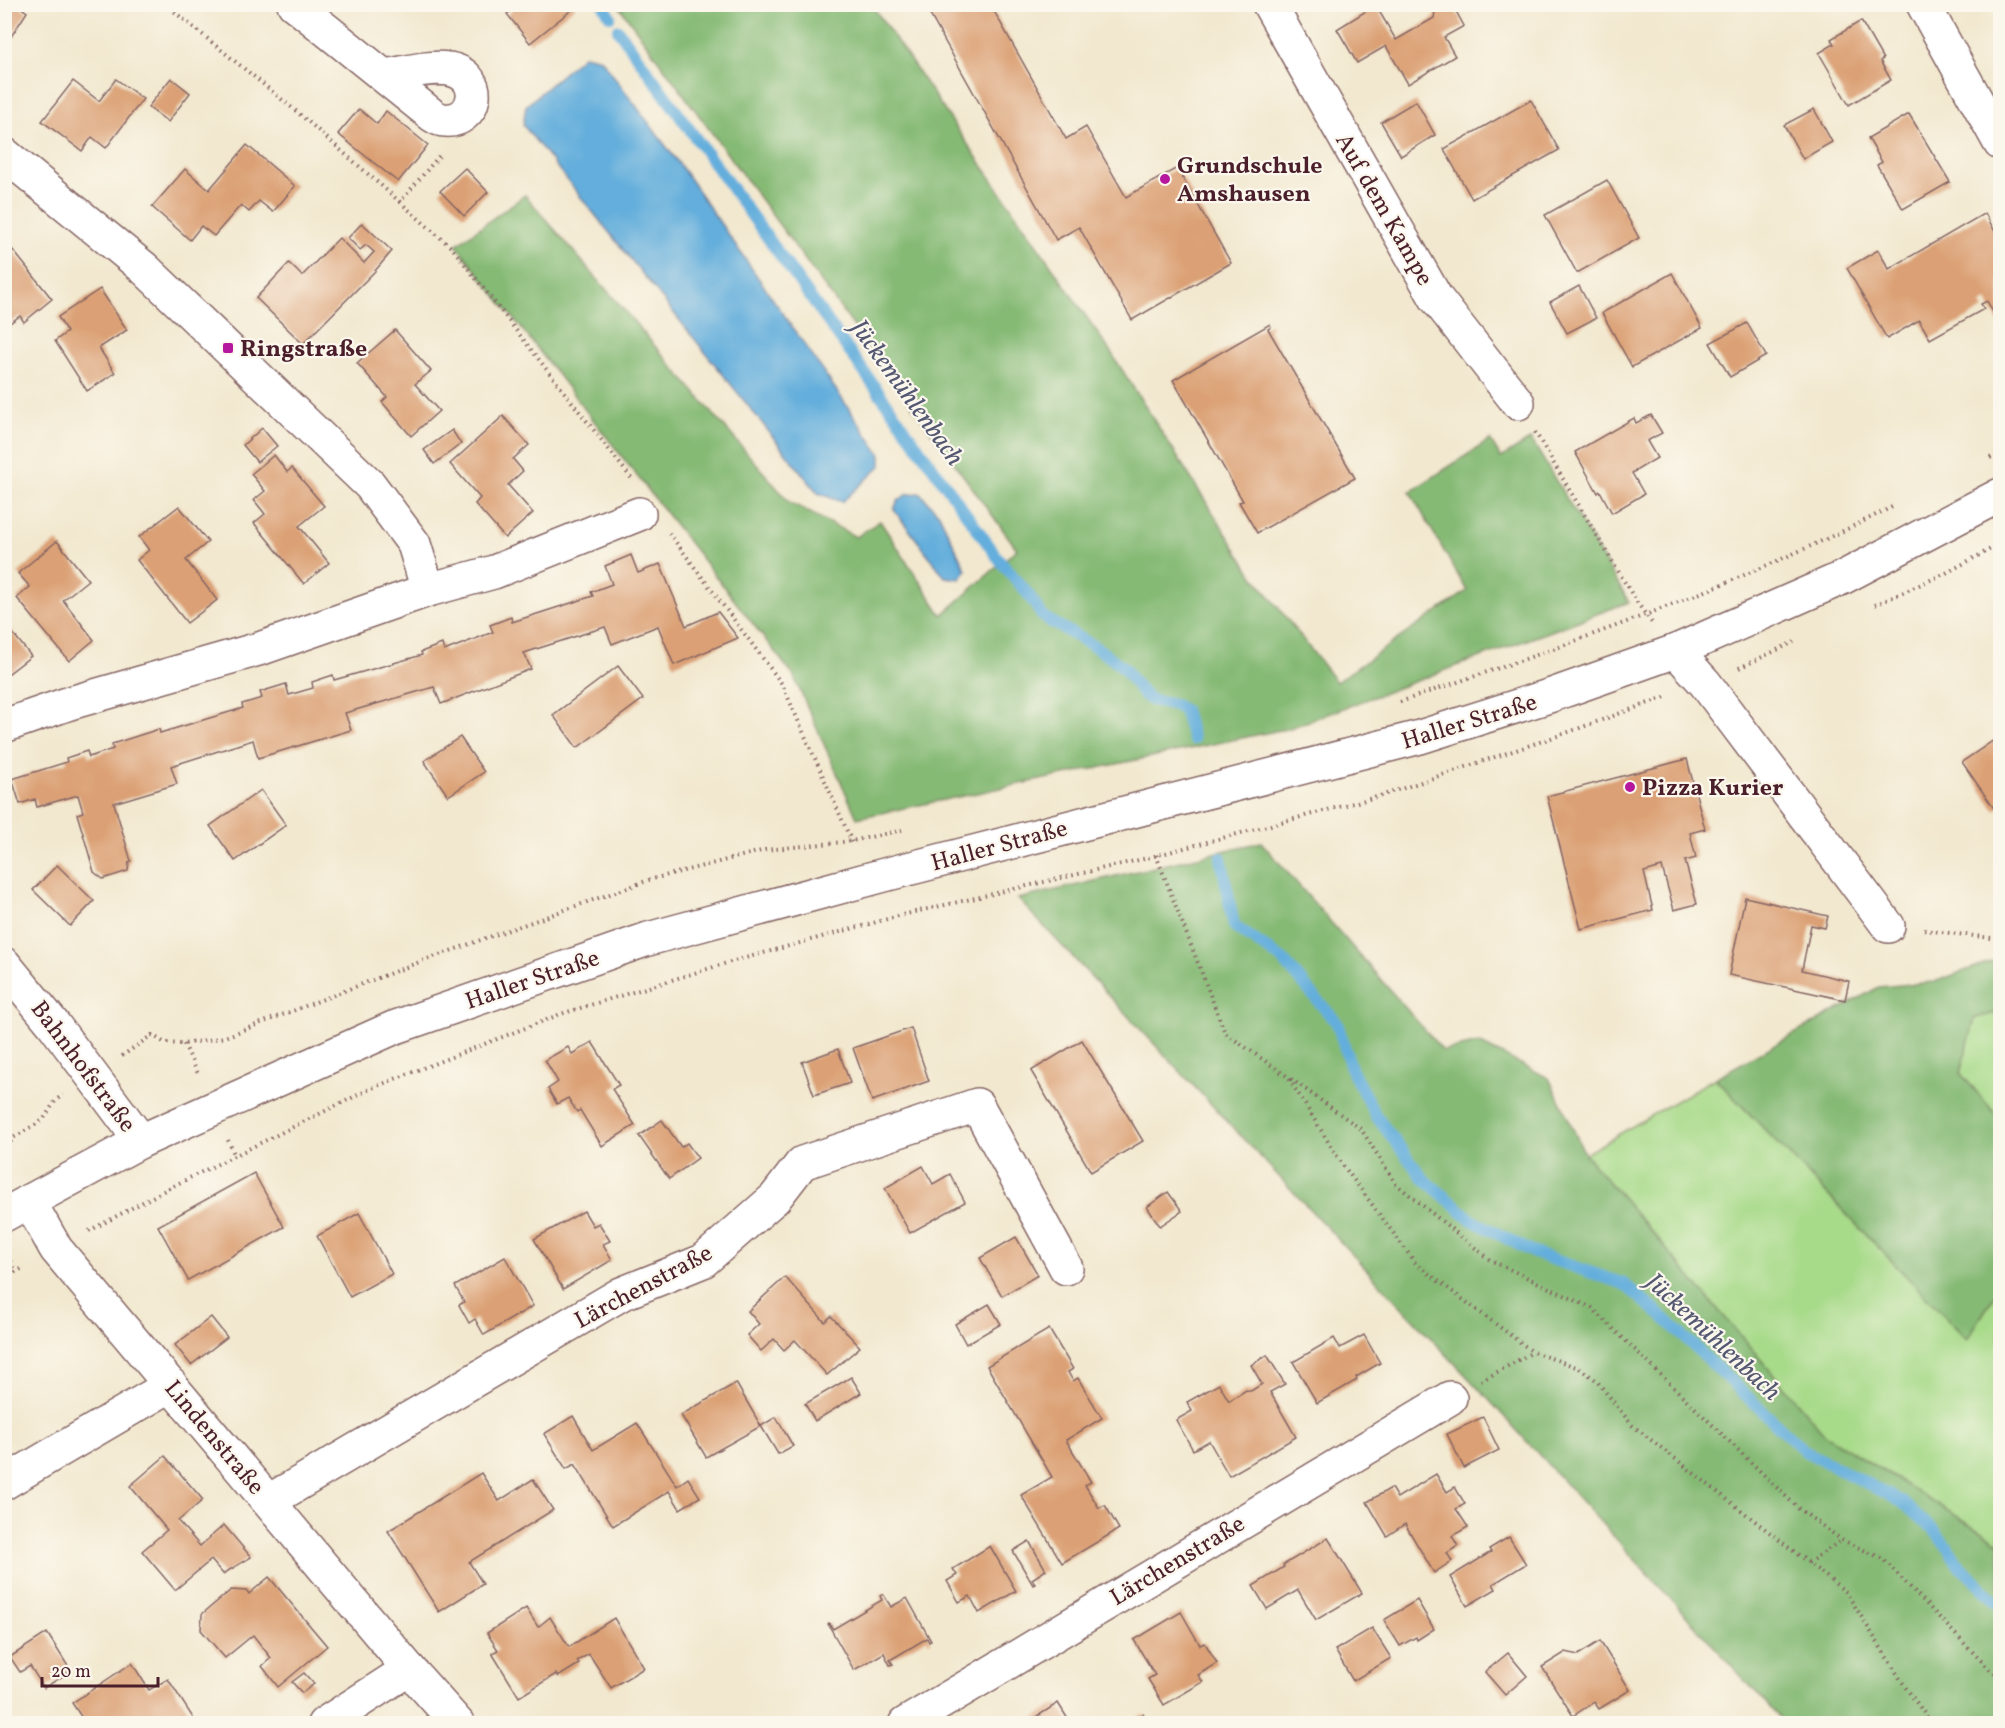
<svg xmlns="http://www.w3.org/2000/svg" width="2005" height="1728" viewBox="0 0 2005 1728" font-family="Vollkorn,serif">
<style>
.green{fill:#a7da89;stroke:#787c5a;stroke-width:1.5}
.forest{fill:#85ba75;stroke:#686c50;stroke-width:1.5}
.water{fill:#64aedc;stroke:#576684;stroke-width:1.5}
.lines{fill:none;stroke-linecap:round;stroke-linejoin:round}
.stream{stroke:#64aedc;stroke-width:12}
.building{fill:#dba075}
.minor-casing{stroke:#856564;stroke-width:36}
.major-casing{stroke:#856564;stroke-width:36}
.path{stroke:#856564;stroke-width:4;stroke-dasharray:1.5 4.5;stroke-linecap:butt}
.minor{stroke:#fff;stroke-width:33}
.major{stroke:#fff;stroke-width:33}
.poi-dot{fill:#b5179e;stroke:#fbf7ec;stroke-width:2}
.labels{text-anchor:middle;stroke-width:4.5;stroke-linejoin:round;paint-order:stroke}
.poi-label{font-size:24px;font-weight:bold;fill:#4a1f2b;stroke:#fbf7ec;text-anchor:start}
.street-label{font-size:24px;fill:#4a1f2b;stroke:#fbf7ec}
.water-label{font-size:26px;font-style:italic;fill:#545872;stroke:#fbf7ec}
</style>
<rect width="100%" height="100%" fill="#fbf7ec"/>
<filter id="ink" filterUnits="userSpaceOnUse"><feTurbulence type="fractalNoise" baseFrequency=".0167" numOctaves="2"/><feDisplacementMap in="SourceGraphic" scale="12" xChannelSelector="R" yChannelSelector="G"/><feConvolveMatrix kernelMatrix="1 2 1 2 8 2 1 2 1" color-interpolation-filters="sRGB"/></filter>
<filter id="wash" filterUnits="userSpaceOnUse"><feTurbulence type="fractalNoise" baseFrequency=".008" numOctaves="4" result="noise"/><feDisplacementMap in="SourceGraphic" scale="24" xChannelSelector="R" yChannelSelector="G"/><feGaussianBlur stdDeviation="1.35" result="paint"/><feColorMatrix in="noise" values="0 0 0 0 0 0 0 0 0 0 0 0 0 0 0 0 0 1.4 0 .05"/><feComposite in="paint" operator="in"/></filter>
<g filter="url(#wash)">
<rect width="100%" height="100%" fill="#f2e8cf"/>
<g class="green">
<polygon points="2000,1012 2000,1119 1960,1073 1975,1018"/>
<polygon points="1715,1078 1967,1339 2000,1287 2000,1543 1826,1436 1585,1154"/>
</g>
<g class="forest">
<polygon points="618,5 872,5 1112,354 1250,571 1336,682 1467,591 1410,492 1490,440 1501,458 1531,439 1629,602 1290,728 857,818 793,675 456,245 525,195 789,502 856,537 880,521 942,615 1017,549"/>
<polygon points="1261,842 1443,1051 1479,1043 1549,1078 1585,1154 1826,1436 2000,1543 2000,1723 1784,1723 1490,1401 1018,899"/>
<polygon points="2000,958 2000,1012 1975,1018 1960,1073 2000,1119 2000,1287 1967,1339 1715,1078 1879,987 1934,982"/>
</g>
<g class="water">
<polygon points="584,55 601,59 680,165 881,455 881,466 842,502 818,493 523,125 526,106"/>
<polygon points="920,493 939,514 966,570 960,579 945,577 894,510 897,502 907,494"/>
</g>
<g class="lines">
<g class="stream">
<polyline points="603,4 610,16"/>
<polyline points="618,30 998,558 1028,594 1043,617 1097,648 1123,667 1142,693 1151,700 1175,705 1184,710 1193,739"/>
<polyline points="1221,858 1234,926 1283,960 1337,1023 1352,1071 1376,1116 1423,1178 1472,1220 1534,1253 1624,1284 1663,1317 1805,1451 1902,1502 1936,1532 1961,1567 2000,1605"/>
</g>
</g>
<g id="blocks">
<g class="building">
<polygon points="5,4 16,4 27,12 5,46"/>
<polygon points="521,4 573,4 575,7 530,43 507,14"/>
<polygon points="924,4 990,4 1066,139 1086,127 1126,197 1177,168 1231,263 1132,320 1079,227 1056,240 1055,238"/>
<polygon points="1369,4 1375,4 1396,40 1434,18 1436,4 1452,4 1464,26 1444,37 1455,56 1408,84 1386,46 1357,63 1337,29 1371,8"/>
<polygon points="1861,21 1883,59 1880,61 1891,80 1849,105 1819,53 1834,44 1831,39"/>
<polygon points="171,78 190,93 168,122 148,107"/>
<polygon points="116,79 143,99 106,148 92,137 82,151 42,121 73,81 99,101"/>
<polygon points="1531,100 1559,150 1472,199 1444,149"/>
<polygon points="1416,101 1435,135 1401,156 1381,122"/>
<polygon points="359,109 377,124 386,111 428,145 398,182 338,134"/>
<polygon points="1814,109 1832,142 1803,159 1784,125"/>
<polygon points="1909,114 1950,182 1903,209 1877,165 1882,162 1868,138"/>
<polygon points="247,145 295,186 273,212 259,201 249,212 241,205 214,236 201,226 190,240 152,207 185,169 209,190"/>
<polygon points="465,168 488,192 464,216 440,191"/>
<polygon points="1607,180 1639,238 1577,273 1545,215"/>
<polygon points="1985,213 2000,241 2000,325 1987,301 1981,304 1984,309 1930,339 1919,320 1887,339 1847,268 1878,250 1889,269"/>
<polygon points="362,223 392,251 374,272 303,344 256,298 289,263 302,276 339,238 364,263 374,252 366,245 360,250 348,238"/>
<polygon points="4,239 52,299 24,322 20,316 4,327"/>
<polygon points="1672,273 1702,328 1632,367 1602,313"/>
<polygon points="1579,286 1596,318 1567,333 1550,302"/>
<polygon points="100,289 127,330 99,348 115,373 87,391 55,341 67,332 58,317"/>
<polygon points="1747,323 1766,356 1730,377 1710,343"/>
<polygon points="1270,324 1271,327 1268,329 1355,478 1257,533 1239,502 1243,501 1173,380"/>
<polygon points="395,330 431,371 415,384 439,411 411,436 382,402 387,397 357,363"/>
<polygon points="1651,415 1662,433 1647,441 1657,458 1632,473 1644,494 1612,513 1600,491 1598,493 1575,452 1634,418 1636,423"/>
<polygon points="503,416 529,445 513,459 523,471 508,485 533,513 505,538 475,504 480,498 450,464"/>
<polygon points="262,428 277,446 257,462 243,445"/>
<polygon points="452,430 461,444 434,464 424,450"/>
<polygon points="274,455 287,472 292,468 324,506 299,526 329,563 304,584 254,523 265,514 254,500 265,491 251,474"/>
<polygon points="179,506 208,542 186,560 217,600 187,623 137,560 149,550 139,537"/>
<polygon points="57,541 88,580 63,600 94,640 69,661 17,598 30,587 18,573"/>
<polygon points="631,555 638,573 660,564 686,626 718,612 738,638 674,665 658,626 612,644 605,627 524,653 531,669 441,704 434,687 345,713 351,730 258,758 253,740 171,766 177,784 114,803 131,861 129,862 128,871 103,879 94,872 84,837 77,814 83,812 78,795 37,807 35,799 20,804 12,779 67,762 66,758 87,751 89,757 113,749 112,744 159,729 160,733 243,708 242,704 262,698 260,692 286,684 289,695 313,688 312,682 333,675 334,680 422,655 421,652 442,644 444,651 493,632 490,625 511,617 512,622 593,596 591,592 612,584 605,566"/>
<polygon points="4,622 31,656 4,677"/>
<polygon points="618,666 643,699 577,748 553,715"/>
<polygon points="2000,736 2000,807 1995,810 1962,762"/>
<polygon points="460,737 484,772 448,796 424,761"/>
<polygon points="1687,759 1705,829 1690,833 1696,858 1685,861 1697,904 1674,910 1662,867 1644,872 1653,910 1581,929 1547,796"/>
<polygon points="261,790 286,825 235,861 210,826"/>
<polygon points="57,865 94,901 70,926 33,890"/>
<polygon points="1745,897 1828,916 1825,928 1811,925 1802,970 1849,981 1845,1000 1729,975"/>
<polygon points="911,1028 929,1081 872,1101 853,1048"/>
<polygon points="1082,1040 1143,1141 1091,1172 1031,1071"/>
<polygon points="592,1042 619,1085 612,1089 635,1125 602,1146 580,1110 577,1112 568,1098 557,1104 548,1089 558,1082 545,1060 568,1047 572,1054"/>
<polygon points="838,1049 850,1083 814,1095 802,1062"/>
<polygon points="662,1120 681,1147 687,1143 698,1158 669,1179 639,1136"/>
<polygon points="923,1166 933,1184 950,1174 965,1202 910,1233 885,1188"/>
<polygon points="254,1173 284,1227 188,1280 158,1226"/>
<polygon points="1168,1192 1182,1211 1160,1226 1147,1207"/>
<polygon points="584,1211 593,1226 599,1223 610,1241 603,1244 612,1260 563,1289 534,1239"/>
<polygon points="359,1213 392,1274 350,1297 317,1236"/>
<polygon points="1016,1237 1038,1275 1002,1296 980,1258"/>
<polygon points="505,1257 533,1306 484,1335 475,1319 469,1323 459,1305 464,1302 455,1286"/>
<polygon points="785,1277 825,1322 831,1316 860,1347 827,1375 795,1340 784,1350 774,1339 761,1351 747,1335 759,1324 748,1311"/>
<polygon points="989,1304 1001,1324 966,1344 955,1324"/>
<polygon points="211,1317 227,1337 191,1365 175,1345"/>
<polygon points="1049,1329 1073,1369 1068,1372 1073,1381 1078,1378 1102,1418 1066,1440 1091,1482 1085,1485 1099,1508 1105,1505 1119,1529 1062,1563 1021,1495 1052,1477 987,1366"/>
<polygon points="1364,1335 1380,1363 1356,1377 1357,1380 1317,1403 1293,1362 1334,1338 1340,1348"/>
<polygon points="1267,1355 1285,1384 1270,1392 1296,1437 1229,1476 1209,1441 1193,1450 1176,1420 1192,1411 1187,1402 1219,1384 1229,1401 1246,1390 1251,1391 1262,1384 1251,1365"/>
<polygon points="851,1377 861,1393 815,1421 805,1404"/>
<polygon points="736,1383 761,1426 706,1457 681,1415"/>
<polygon points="573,1416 593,1450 637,1423 677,1486 688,1478 700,1497 680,1509 669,1491 613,1526 575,1464 566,1469 544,1434"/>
<polygon points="776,1417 793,1446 778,1454 761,1426"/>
<polygon points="1483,1417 1499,1450 1464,1468 1447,1434"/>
<polygon points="165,1456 203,1500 178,1521 200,1546 224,1525 251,1557 223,1574 211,1560 175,1590 142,1551 167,1530 130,1486"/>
<polygon points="481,1473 499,1501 533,1479 553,1510 469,1562 483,1584 439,1612 388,1531"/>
<polygon points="1436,1474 1447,1492 1455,1487 1465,1504 1456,1509 1468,1527 1452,1536 1458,1546 1447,1553 1452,1561 1434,1573 1405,1524 1387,1536 1367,1502 1391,1488 1397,1498"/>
<polygon points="1509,1537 1526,1564 1493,1584 1496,1589 1467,1606 1450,1577 1491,1552 1489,1549"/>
<polygon points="1328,1538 1362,1593 1316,1620 1298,1590 1267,1609 1253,1586 1284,1567 1283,1565"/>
<polygon points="1029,1541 1046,1570 1032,1579 1035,1584 1033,1585 1013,1551"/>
<polygon points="990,1546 1016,1591 979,1613 970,1596 959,1602 947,1581 957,1575 953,1569"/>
<polygon points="269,1577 327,1646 278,1687 262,1666 271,1658 253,1635 225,1658 201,1630 202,1614 231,1590 247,1591 249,1594"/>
<polygon points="883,1594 891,1607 907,1598 931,1641 929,1642 927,1638 890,1660 893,1664 890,1665 884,1653 854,1670 828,1624 829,1623 833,1629 882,1600 880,1596"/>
<polygon points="1417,1600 1434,1629 1417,1640 1416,1637 1400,1646 1384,1620"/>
<polygon points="526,1608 538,1627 550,1617 569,1647 614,1618 644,1668 611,1688 589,1654 577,1661 579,1664 558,1677 556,1674 519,1697 492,1653 498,1650 487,1633"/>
<polygon points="1181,1612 1200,1645 1205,1643 1217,1663 1198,1675 1203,1682 1164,1705 1148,1679 1155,1675 1134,1640"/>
<polygon points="1372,1628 1391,1658 1353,1681 1335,1650"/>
<polygon points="47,1633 71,1671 44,1688 30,1666 20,1672 10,1657"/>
<polygon points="1600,1641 1630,1690 1599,1709 1594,1702 1573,1716 1542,1667 1566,1652 1578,1655"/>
<polygon points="1508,1653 1527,1676 1505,1695 1485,1672"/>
<polygon points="132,1663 149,1690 168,1679 197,1724 86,1724 72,1703"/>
<polygon points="304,1673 314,1684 302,1693 292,1682"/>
<polygon points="1058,1703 1071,1724 1025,1724"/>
<polygon points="1143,1714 1150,1724 1128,1724"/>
</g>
</g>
</g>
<g filter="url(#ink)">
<use href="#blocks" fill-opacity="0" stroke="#856564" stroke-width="1.5"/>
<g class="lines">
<g class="minor-casing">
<g id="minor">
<path d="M 294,4 L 432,115 C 435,117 440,120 444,120 C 476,124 487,76 449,69 C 428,66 405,73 384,76"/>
<polyline points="1269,4 1436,298 1518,403"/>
<polyline points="1923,4 2000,143"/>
<polyline points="4,154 144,268 370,485 414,544 428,590 262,648 70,703 4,726"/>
<polyline points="428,590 494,572 639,514"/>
<polyline points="1676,651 1705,683 1888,926"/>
<polyline points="4,964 54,1025 141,1141"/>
<polyline points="29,1201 56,1249 409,1669 458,1724"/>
<polyline points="4,1483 171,1385"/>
<polyline points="269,1501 621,1294 703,1261 775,1198 802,1163 977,1105 1066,1268"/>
<polyline points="324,1724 409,1669"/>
<polyline points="905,1724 1450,1398"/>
</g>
</g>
<g class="major-casing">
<polyline id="major" points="4,1215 141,1141 393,1028 648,939 888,874 1420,737 1552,695 1676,651 1842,578 2000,495"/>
</g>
<g class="path">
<polyline points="165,4 296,111 400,202"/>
<polyline points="439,156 400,202 453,249 631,478"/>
<polyline points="1535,432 1636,601 1652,623"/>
<polyline points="1990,458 2000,453"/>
<polyline points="669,533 782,684 852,842"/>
<polyline points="1875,605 1946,573 2000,544"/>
<polyline points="1739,668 1794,642"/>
<path d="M 1400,702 C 1462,680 1525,660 1586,637 C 1690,599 1793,557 1892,507"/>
<polyline points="1156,855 1225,1033 1288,1077 1342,1164 1417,1265 1533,1352 1579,1368 1596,1380 1632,1425 1846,1592 1906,1688 1932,1724"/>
<polyline points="1924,930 2000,939"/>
<polyline points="184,1044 199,1076"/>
<polyline points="122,1056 152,1035 165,1043 184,1044 225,1037 422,961 649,880 765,850 852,841 902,830"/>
<polyline points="1291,1079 1361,1129 1396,1184 1490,1260 1592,1308 1799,1509 1842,1540 1883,1559 1989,1669 2000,1677"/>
<polyline points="228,1140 235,1156"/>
<polyline points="4,1152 13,1138 43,1120 56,1100 63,1095"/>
<polyline points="89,1231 169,1188 372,1088 561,1014 727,963 902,915 1143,859 1380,796 1566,733 1668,696"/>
<polyline points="5,1251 16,1271"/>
<polyline points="4,1278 25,1267"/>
<polyline points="1481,1381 1533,1352"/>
<polyline points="1808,1563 1842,1540"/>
</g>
<use href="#minor" class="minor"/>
<use href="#major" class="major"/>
</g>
</g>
<g class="poi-dot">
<circle cx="1165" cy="179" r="6"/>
<rect x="222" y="342" width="12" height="12" rx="3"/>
<circle cx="1630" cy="787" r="6"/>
</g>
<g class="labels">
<g class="poi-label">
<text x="1177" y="173">Grundschule<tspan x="1177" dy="28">Amshausen</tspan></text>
<text x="240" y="356">Ringstraße</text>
<text x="1642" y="795">Pizza Kurier</text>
</g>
<g class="street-label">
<text transform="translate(1385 209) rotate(60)" y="8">Auf dem Kampe</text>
<text transform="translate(1469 721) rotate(-17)" y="8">Haller Straße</text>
<text transform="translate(999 845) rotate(-15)" y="8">Haller Straße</text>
<text transform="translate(532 979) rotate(-19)" y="8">Haller Straße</text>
<text transform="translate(84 1066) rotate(53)" y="8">Bahnhofstraße</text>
<text transform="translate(643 1286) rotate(-28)" y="8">Lärchenstraße</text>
<text transform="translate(215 1437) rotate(50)" y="8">Lindenstraße</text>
<text transform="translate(1177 1560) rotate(-31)" y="8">Lärchenstraße</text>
</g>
<g class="water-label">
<text transform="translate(908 392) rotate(54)" y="9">Jückemühlenbach</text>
<text transform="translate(1714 1336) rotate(43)" y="9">Jückemühlenbach</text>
</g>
</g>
<rect width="2005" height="1728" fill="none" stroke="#fbf7ec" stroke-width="24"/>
<path d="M42 1677v9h116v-9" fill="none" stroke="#4a1f2b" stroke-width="3"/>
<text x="51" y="1677" font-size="18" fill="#4a1f2b" stroke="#fbf7ec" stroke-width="4.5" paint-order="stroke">20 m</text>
</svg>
